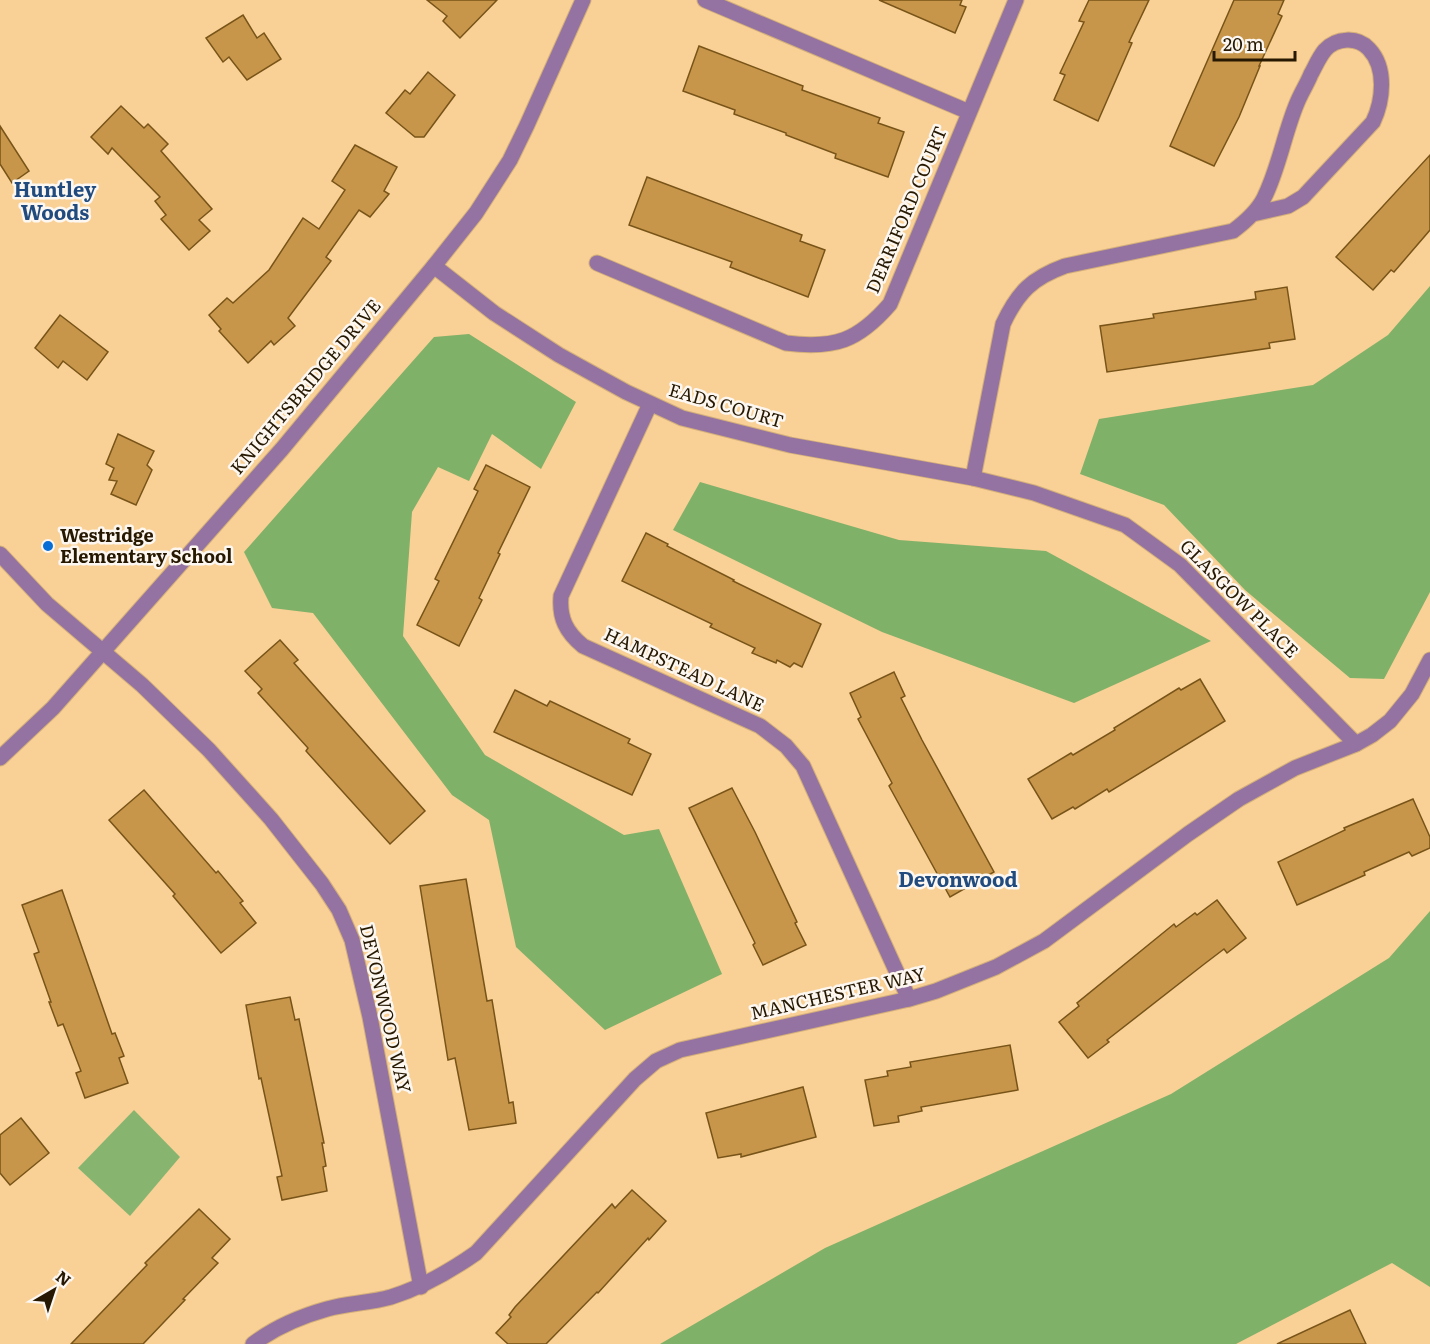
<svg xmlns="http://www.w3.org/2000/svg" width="1430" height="1344" viewBox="0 0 1430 1344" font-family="Literata,serif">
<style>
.green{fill:#87b570}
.forest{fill:#80b168}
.building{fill:#c7964b;stroke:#785419;stroke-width:1.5}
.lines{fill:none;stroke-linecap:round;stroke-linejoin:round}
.minor-casing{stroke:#d3af7a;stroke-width:17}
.minor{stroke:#9473a2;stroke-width:15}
.poi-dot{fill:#086dd5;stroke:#fcf7f0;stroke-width:2}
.labels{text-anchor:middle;stroke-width:5;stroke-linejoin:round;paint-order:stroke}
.street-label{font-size:18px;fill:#261801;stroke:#fcf7f0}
.poi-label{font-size:18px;font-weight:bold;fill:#261801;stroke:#fcf7f0;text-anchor:start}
.neighbourhood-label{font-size:20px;font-weight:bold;fill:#214b7f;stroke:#fcf7f0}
</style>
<rect width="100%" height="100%" fill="#f9d095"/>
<polygon class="green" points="134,1110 180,1157 130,1216 78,1168"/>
<g class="forest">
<polygon points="1430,286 1430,592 1384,679 1350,678 1245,590 1164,505 1080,474 1099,419 1313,385 1388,335"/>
<polygon points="469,334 576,402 541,469 492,434 469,481 438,467 412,512 403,636 485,755 624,835 659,829 722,974 605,1030 516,947 489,820 452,795 313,613 272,608 244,552 434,337"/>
<polygon points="700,482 899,540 1046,551 1211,641 1074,703 882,632 673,530"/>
<polygon points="1430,911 1430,1287 1392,1263 1236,1344 660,1344 825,1248 1171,1094 1389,958"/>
</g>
<g class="building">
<polygon points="427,0 497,0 460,38 443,21 447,16"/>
<polygon points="879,0 962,0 960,5 966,7 955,33"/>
<polygon points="1089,0 1149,0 1129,42 1132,43 1098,121 1054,100 1065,75 1060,73 1084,22 1079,21"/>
<polygon points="1234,0 1284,0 1278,14 1282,16 1259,66 1260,66 1239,117 1214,166 1170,146"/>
<polygon points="243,15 257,38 264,33 281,59 247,80 229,57 223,62 206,38"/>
<polygon points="699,46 803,86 802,90 880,118 878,123 904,132 888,177 835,158 836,154 786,135 786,133 734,114 735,110 683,91"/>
<polygon points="428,72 455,95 424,137 415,137 386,113 405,90 410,94"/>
<polygon points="121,106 144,128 148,124 168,144 161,151 212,209 199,220 210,231 189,250 161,219 166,215 155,201 160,197 112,148 108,154 91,137"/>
<polygon points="0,126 29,171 12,183 0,164"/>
<polygon points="355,145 397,167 384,191 389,194 370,217 359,210 326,257 331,261 288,318 295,326 274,345 271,341 248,363 219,331 221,329 209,315 227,298 233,303 269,270 303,218 319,229 345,190 332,181"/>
<polygon points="1430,155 1430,230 1394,272 1391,270 1373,290 1336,257"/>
<polygon points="647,177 802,235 800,241 825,250 808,297 730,267 732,262 629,225"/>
<polygon points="1287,287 1295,339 1269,343 1270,348 1107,372 1100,326 1154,318 1153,314 1256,299 1255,292"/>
<polygon points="60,315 108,352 87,380 63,361 58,368 35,348"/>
<polygon points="118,434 154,451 147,465 152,470 136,505 111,494 117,481 109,480 114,468 106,464"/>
<polygon points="486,465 530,487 498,553 500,554 479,598 482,600 459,646 417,625 439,581 435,579 478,491 474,489"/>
<polygon points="646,533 668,544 667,546 734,580 733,581 821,624 802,667 794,663 790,667 777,660 776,663 752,653 755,648 710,627 712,624 622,581"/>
<polygon points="280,640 298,660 294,663 425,811 390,844 306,751 308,748 258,693 262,689 245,671"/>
<polygon points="894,672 905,696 901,698 922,740 994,872 950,897 889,786 892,783 858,719 861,717 850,693"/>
<polygon points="1200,679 1225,721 1109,792 1107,789 1075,809 1073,807 1052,819 1028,779 1071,753 1073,755 1115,730 1114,728 1179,688 1181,690"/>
<polygon points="515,690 547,706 550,701 630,739 628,743 651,754 632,795 494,732"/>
<polygon points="732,788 755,832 797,922 795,923 806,945 763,965 753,945 755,943 689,808"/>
<polygon points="144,790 216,873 218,871 243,901 240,903 256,923 221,953 173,896 175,894 109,820"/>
<polygon points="1413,799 1430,837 1430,848 1412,856 1409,852 1364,872 1365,875 1297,905 1278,862 1345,830 1344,828"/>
<polygon points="466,879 487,1001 492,1000 509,1103 513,1102 516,1123 469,1130 455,1058 448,1060 420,886"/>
<polygon points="62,890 112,1034 115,1033 124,1056 119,1058 128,1083 85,1098 76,1073 81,1071 63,1024 58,1026 49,1002 51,1002 34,954 39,952 22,905"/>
<polygon points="1217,900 1246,938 1227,953 1224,949 1203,965 1107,1040 1109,1042 1088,1058 1059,1022 1079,1006 1077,1003 1174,924 1176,927 1195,913 1197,915"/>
<polygon points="290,997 295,1020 299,1019 324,1143 322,1143 326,1166 323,1167 327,1191 282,1200 277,1177 282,1176 261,1078 259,1079 246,1005"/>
<polygon points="1010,1045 1018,1090 921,1107 922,1111 898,1116 899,1122 874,1126 865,1080 888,1076 887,1071 911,1067 910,1062"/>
<polygon points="803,1087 816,1137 741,1157 741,1154 718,1158 706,1113"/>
<polygon points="21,1118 49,1153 10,1185 0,1173 0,1135"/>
<polygon points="632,1190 666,1221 649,1240 648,1238 598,1293 597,1292 546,1344 508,1344 496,1333 511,1317 509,1315 515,1307 612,1204 615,1208"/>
<polygon points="199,1209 230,1239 212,1258 218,1263 183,1299 185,1300 143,1344 71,1344 147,1265 145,1263"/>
<polygon points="1350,1310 1366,1344 1277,1344"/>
</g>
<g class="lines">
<g class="minor-casing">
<g id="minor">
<polyline points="705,0 969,112"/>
<path d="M 597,263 L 786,343 C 835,349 858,341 890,304 L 1016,0"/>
<polyline points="434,266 494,313 559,355 626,392 682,418 790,445 973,478 1034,493 1125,525 1180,565 1356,744"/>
<path d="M 650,404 L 561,596 C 559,618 566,632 583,646 L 760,726 L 786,746 L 803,766 L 909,999"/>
<path d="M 973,478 L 1003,324 C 1018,292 1032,278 1065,266 L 1233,231 C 1245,222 1257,212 1264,198 C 1279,168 1284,134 1297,103 C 1301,93 1307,84 1311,74 C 1315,67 1319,57 1325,50 C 1336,38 1357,36 1369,49 C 1387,68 1383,101 1373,122 L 1303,197 L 1288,206 L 1253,214"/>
<polyline points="0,554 47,604 142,685 209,750 271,819 322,884 339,910 352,940 370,1017 421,1287"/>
<polyline points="0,758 53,708 282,449 434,266 476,213 510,160 527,125 583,0"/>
<path d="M 253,1344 C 274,1328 302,1316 327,1309 C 348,1303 370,1303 391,1297 C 423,1287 449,1272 476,1253 L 635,1079 L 656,1061 L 680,1050 L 909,999 L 936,991 L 996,967 L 1044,941 L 1188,834 L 1239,799 L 1295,768 L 1356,744 L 1372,735 L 1390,721 L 1412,694 L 1430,660"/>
</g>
</g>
<use href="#minor" class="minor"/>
</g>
<circle class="poi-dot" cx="48" cy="546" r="6"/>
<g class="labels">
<g class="street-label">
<text transform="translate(907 210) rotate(-67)" y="6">DERRIFORD COURT</text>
<text transform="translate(306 387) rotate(-50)" y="6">KNIGHTSBRIDGE DRIVE</text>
<text transform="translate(726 406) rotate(16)" y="6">EADS COURT</text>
<text transform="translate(1239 599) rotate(45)" y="6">GLASGOW PLACE</text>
<text transform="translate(684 670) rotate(25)" y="6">HAMPSTEAD LANE</text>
<text transform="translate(838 994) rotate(-13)" y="6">MANCHESTER WAY</text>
<text transform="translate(385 1009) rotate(77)" y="6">DEVONWOOD WAY</text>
</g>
<g class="poi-label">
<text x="60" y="542">Westridge<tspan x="60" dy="21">Elementary School</tspan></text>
</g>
<g class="neighbourhood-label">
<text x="55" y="197">Huntley<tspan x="55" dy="23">Woods</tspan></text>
<text x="958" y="887">Devonwood</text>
</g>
</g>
<g transform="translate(54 1290) rotate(39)" stroke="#fcf7f0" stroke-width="4.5" paint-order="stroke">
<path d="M0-4.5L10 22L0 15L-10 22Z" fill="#261801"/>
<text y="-9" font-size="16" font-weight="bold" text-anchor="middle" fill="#261801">N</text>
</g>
<path d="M1214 51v9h81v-9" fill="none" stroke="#261801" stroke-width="3"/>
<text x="1223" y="51" font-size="18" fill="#261801" stroke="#fcf7f0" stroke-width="4.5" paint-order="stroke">20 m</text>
</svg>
